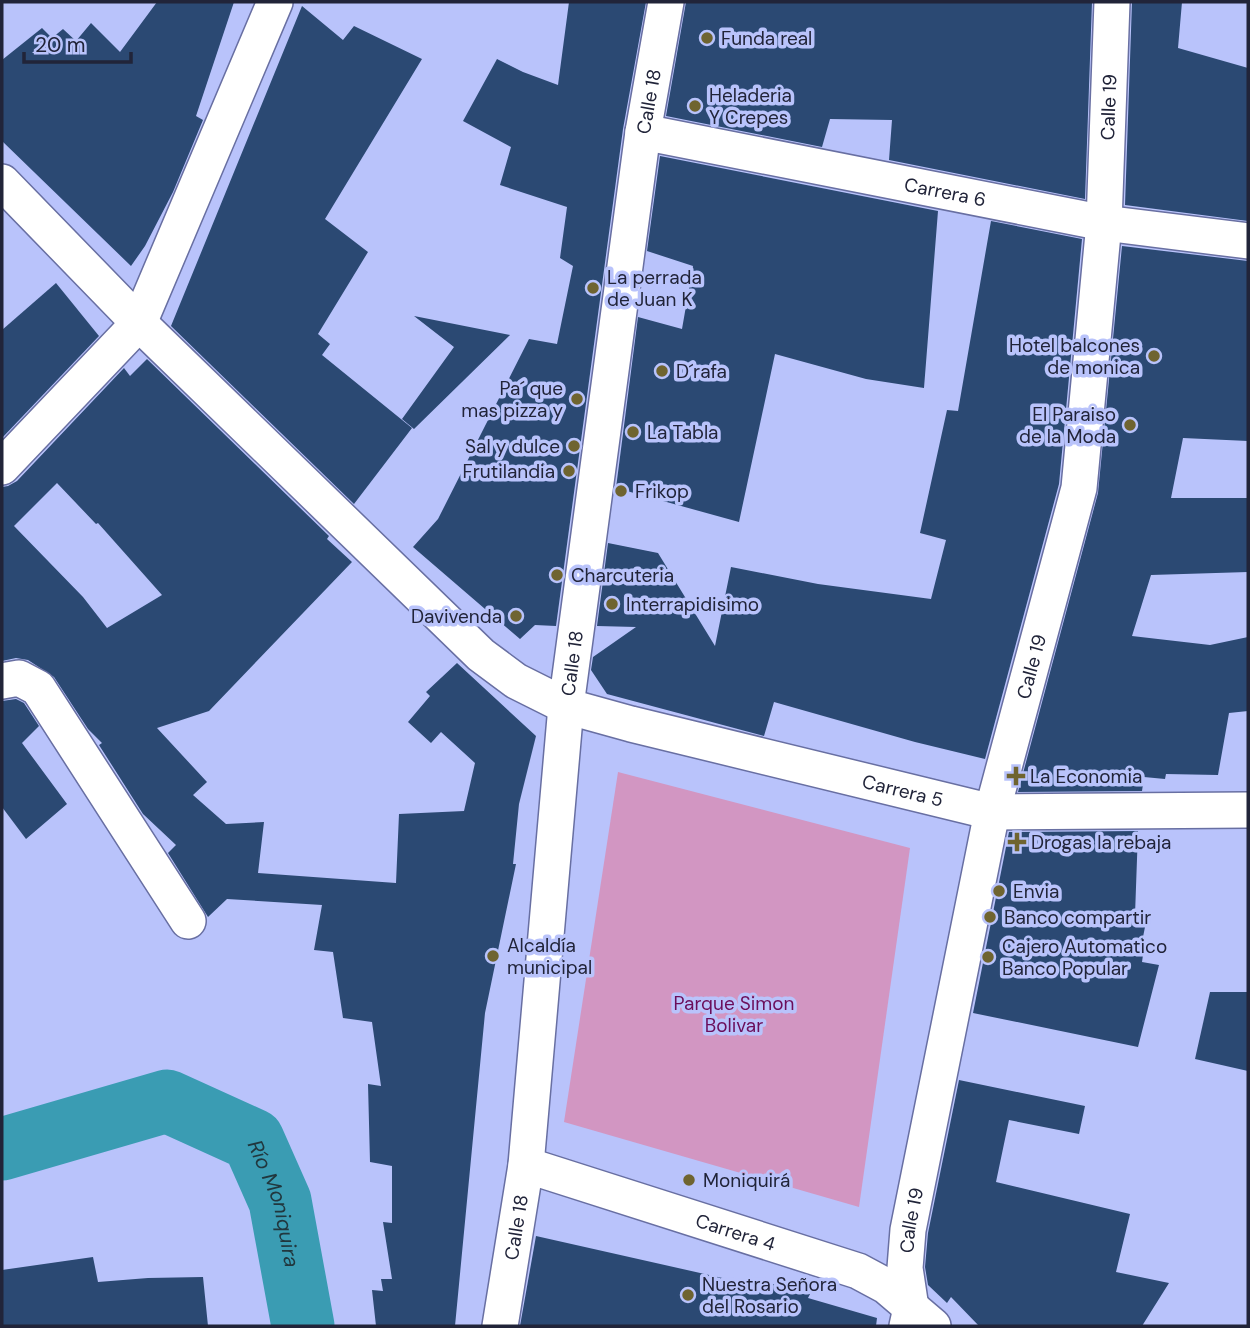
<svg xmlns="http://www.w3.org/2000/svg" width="1250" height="1328" viewBox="0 0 1250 1328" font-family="'DM Sans',sans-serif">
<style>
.green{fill:#d296c2}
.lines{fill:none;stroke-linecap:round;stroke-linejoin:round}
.river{stroke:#3a9cb3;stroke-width:63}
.building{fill:#2b4973;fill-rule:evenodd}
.street-casing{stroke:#686fa2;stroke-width:38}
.street{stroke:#fff;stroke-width:35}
.poi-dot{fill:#6f6430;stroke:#b9c3fb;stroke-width:2.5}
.labels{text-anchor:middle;stroke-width:7;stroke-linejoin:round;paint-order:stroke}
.poi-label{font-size:19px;fill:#212439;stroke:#b9c3fb;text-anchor:start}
.street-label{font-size:19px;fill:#212439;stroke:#b9c3fb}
.park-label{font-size:19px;fill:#6b0d5a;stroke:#b9c3fb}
.water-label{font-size:21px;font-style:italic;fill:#21373e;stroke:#b9c3fb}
</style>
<rect width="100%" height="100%" fill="#b9c3fb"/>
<polygon class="green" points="618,772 910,848 859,1207 564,1122"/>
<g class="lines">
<path class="river" id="s1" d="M 2,1149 L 167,1101 L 253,1140 L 280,1201 L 303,1326"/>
</g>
<g class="building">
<polygon points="157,2 234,2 196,116 203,120 173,192 145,246 131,266 2,141 2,60 42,28 52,38 63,29 76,41 91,23 120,52"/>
<polygon points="569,2 646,2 623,129 556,626 535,625 520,639 413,547 438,519 529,339 557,344 573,266 560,258 567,207 500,185 511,147 463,121 497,59 523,72 558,85"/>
<polygon points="686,2 1092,2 1085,199 889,160 892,120 830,119 822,147 666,116"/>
<polygon points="1132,2 1182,2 1178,48 1248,68 1248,221 1125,205"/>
<polygon points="302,6 343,40 354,26 422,59 325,219 368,252 318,334 330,344 322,355 412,428 354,504 171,326"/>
<polygon points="660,156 938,211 924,388 866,379 775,354 739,522 616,488 638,317 682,329 693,266 647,251"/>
<polygon points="991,221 1082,239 1059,484 985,759 915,742 774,702 764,736 607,694 591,670 593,657 636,627 597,626 608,543 658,553 715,646 731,567 818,584 931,599 946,540 920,533 947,410 958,411"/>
<polygon points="1122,246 1248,261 1248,441 1183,438 1171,498 1248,498 1248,572 1151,575 1132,636 1210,645 1248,637 1248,711 1229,713 1218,775 1166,774 1165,779 1144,777 1142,791 1018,792 1098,493"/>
<polygon points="56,283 99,336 2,438 2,330"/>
<polygon points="414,316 510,335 414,429 402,419 454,347"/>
<path d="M 147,359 L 329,536 L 327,539 L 352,562 L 209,711 L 157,728 L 207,782 L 193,795 L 226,824 L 264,822 L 258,873 L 396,883 L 399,814 L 464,811 L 475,763 L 441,732 L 431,743 L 408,722 L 430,696 L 426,692 L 457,663 L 536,736 L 519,804 L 513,864 L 516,864 L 485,1013 L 455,1326 L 376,1326 L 372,1290 L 383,1291 L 381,1279 L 392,1279 L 383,1222 L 392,1223 L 392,1166 L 370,1162 L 368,1084 L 381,1086 L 372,1022 L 343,1018 L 333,952 L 314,950 L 322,905 L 227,899 L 208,917 L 168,853 L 176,845 L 143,814 L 99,745 L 102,743 L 88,729 L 54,677 L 28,660 L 16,658 L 2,661 L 2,487 L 8,486 L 17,481 L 124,368 L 130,376 ZM 57,483 L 96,524 L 98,523 L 162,595 L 107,628 L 83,597 L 14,526 Z"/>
<polygon points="16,699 24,703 39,726 22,743 67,804 26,839 2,807 2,701"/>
<polygon points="1138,831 1135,915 1147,917 1141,947 1144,948 1142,962 1159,965 1138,1047 973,1013 1009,832"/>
<polygon points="1210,992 1248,992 1248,1071 1195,1059"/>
<polygon points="959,1080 1085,1106 1079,1134 1009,1120 996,1182 1130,1214 1116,1272 1169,1283 1142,1326 979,1326 951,1297 947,1303 928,1285 925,1267 928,1233"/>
<polygon points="536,1236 749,1284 749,1282 771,1289 773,1284 810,1294 808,1298 877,1318 876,1326 520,1326"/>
<polygon points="93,1257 98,1282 148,1278 203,1277 208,1326 2,1326 2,1270"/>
</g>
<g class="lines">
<g class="street-casing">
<g id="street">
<path id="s2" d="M 643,132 L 1104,223 L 1248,241"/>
<path id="s3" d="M 2,182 L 139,323 L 481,655 L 516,681 L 566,706 L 631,724 L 992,812 L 1248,810"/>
<polyline points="2,467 139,323 275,2"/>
<polyline points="2,681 19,678 38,688 188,921"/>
<path id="s4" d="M 526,1165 L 858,1271 L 886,1286 L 933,1326"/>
<path id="s5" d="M 500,1326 L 526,1165 L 566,706 L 643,132 L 666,2"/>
<path id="s6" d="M 907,1326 L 911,1308 L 905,1268 L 908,1230 L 992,812 L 1079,488 L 1104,223 L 1112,2"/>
</g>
</g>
<use href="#street" class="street"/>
</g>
<g class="poi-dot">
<circle cx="707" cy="38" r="7"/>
<circle cx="695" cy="106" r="7"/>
<circle cx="593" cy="288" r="7"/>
<circle cx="1154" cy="356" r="7"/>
<circle cx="662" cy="371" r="7"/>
<circle cx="577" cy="399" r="7"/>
<circle cx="1130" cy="425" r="7"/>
<circle cx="633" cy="432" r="7"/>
<circle cx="574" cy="446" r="7"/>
<circle cx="569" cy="471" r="7"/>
<circle cx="621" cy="491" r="7"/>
<circle cx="557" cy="575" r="7"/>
<circle cx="612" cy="604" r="7"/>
<circle cx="516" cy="616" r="7"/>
<path d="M1012.5 765.5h7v7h7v7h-7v7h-7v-7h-7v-7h7z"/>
<path d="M1013.5 831.5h7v7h7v7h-7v7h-7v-7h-7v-7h7z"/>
<circle cx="999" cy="891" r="7"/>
<circle cx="990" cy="917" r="7"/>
<circle cx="493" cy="956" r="7"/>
<circle cx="988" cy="957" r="7"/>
<circle cx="689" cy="1180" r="7"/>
<circle cx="688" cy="1295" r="7"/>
</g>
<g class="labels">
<g class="poi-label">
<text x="721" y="45">Funda real</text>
<text x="709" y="102">Heladeria<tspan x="709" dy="22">Y Crepes</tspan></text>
<text x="607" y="284">La perrada<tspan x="607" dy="22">de Juan K</tspan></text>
<text x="1140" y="352" text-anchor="end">Hotel balcones<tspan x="1140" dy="22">de monica</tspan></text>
<text x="676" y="378">D´rafa</text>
<text x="563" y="395" text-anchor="end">Pa´ que<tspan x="563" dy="22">mas pizza y</tspan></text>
<text x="1116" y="421" text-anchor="end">El Paraiso<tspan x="1116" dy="22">de la Moda</tspan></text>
<text x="647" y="439">La Tabla</text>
<text x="560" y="453" text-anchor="end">Sal y dulce</text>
<text x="555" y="478" text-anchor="end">Frutilandia</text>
<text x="635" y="498">Frikop</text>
<text x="571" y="582">Charcuteria</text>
<text x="626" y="611">Interrapidisimo</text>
<text x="502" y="623" text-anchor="end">Davivenda</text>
<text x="1030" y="783">La Economia</text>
<text x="1031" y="849">Drogas la rebaja</text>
<text x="1013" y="898">Envia</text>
<text x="1004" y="924">Banco compartir</text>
<text x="507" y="952">Alcaldía<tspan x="507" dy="22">municipal</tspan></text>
<text x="1002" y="953">Cajero Automatico<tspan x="1002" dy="22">Banco Popular</tspan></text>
<text x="703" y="1187">Moniquirá</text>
<text x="702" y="1291">Nuestra Señora<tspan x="702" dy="22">del Rosario</tspan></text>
</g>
<g class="street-label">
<text dy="7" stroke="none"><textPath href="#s5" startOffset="1234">Calle 18</textPath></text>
<text dy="7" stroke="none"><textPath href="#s6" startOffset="1241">Calle 19</textPath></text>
<text dy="7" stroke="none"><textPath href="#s2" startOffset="308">Carrera 6</textPath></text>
<text dy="7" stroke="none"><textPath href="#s5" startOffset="667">Calle 18</textPath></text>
<text dy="7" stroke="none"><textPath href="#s6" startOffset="674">Calle 19</textPath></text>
<text dy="7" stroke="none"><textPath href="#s3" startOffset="1120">Carrera 5</textPath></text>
<text dy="7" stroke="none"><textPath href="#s6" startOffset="107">Calle 19</textPath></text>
<text dy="7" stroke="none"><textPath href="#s5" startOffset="100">Calle 18</textPath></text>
<text dy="7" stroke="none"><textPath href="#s4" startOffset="220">Carrera 4</textPath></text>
</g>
<g class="park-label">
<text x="734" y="1010">Parque Simon<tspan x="734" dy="22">Bolivar</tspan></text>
</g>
<g class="water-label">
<text dy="7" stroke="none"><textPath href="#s1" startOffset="334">Río Moniquira</textPath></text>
</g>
</g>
<rect width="1250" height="1328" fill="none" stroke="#212439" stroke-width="7"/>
<path d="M24 52v10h107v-10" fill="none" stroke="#212439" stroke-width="3.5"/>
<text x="35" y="52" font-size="21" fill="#212439" stroke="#b9c3fb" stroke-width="5" paint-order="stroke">20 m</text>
</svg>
